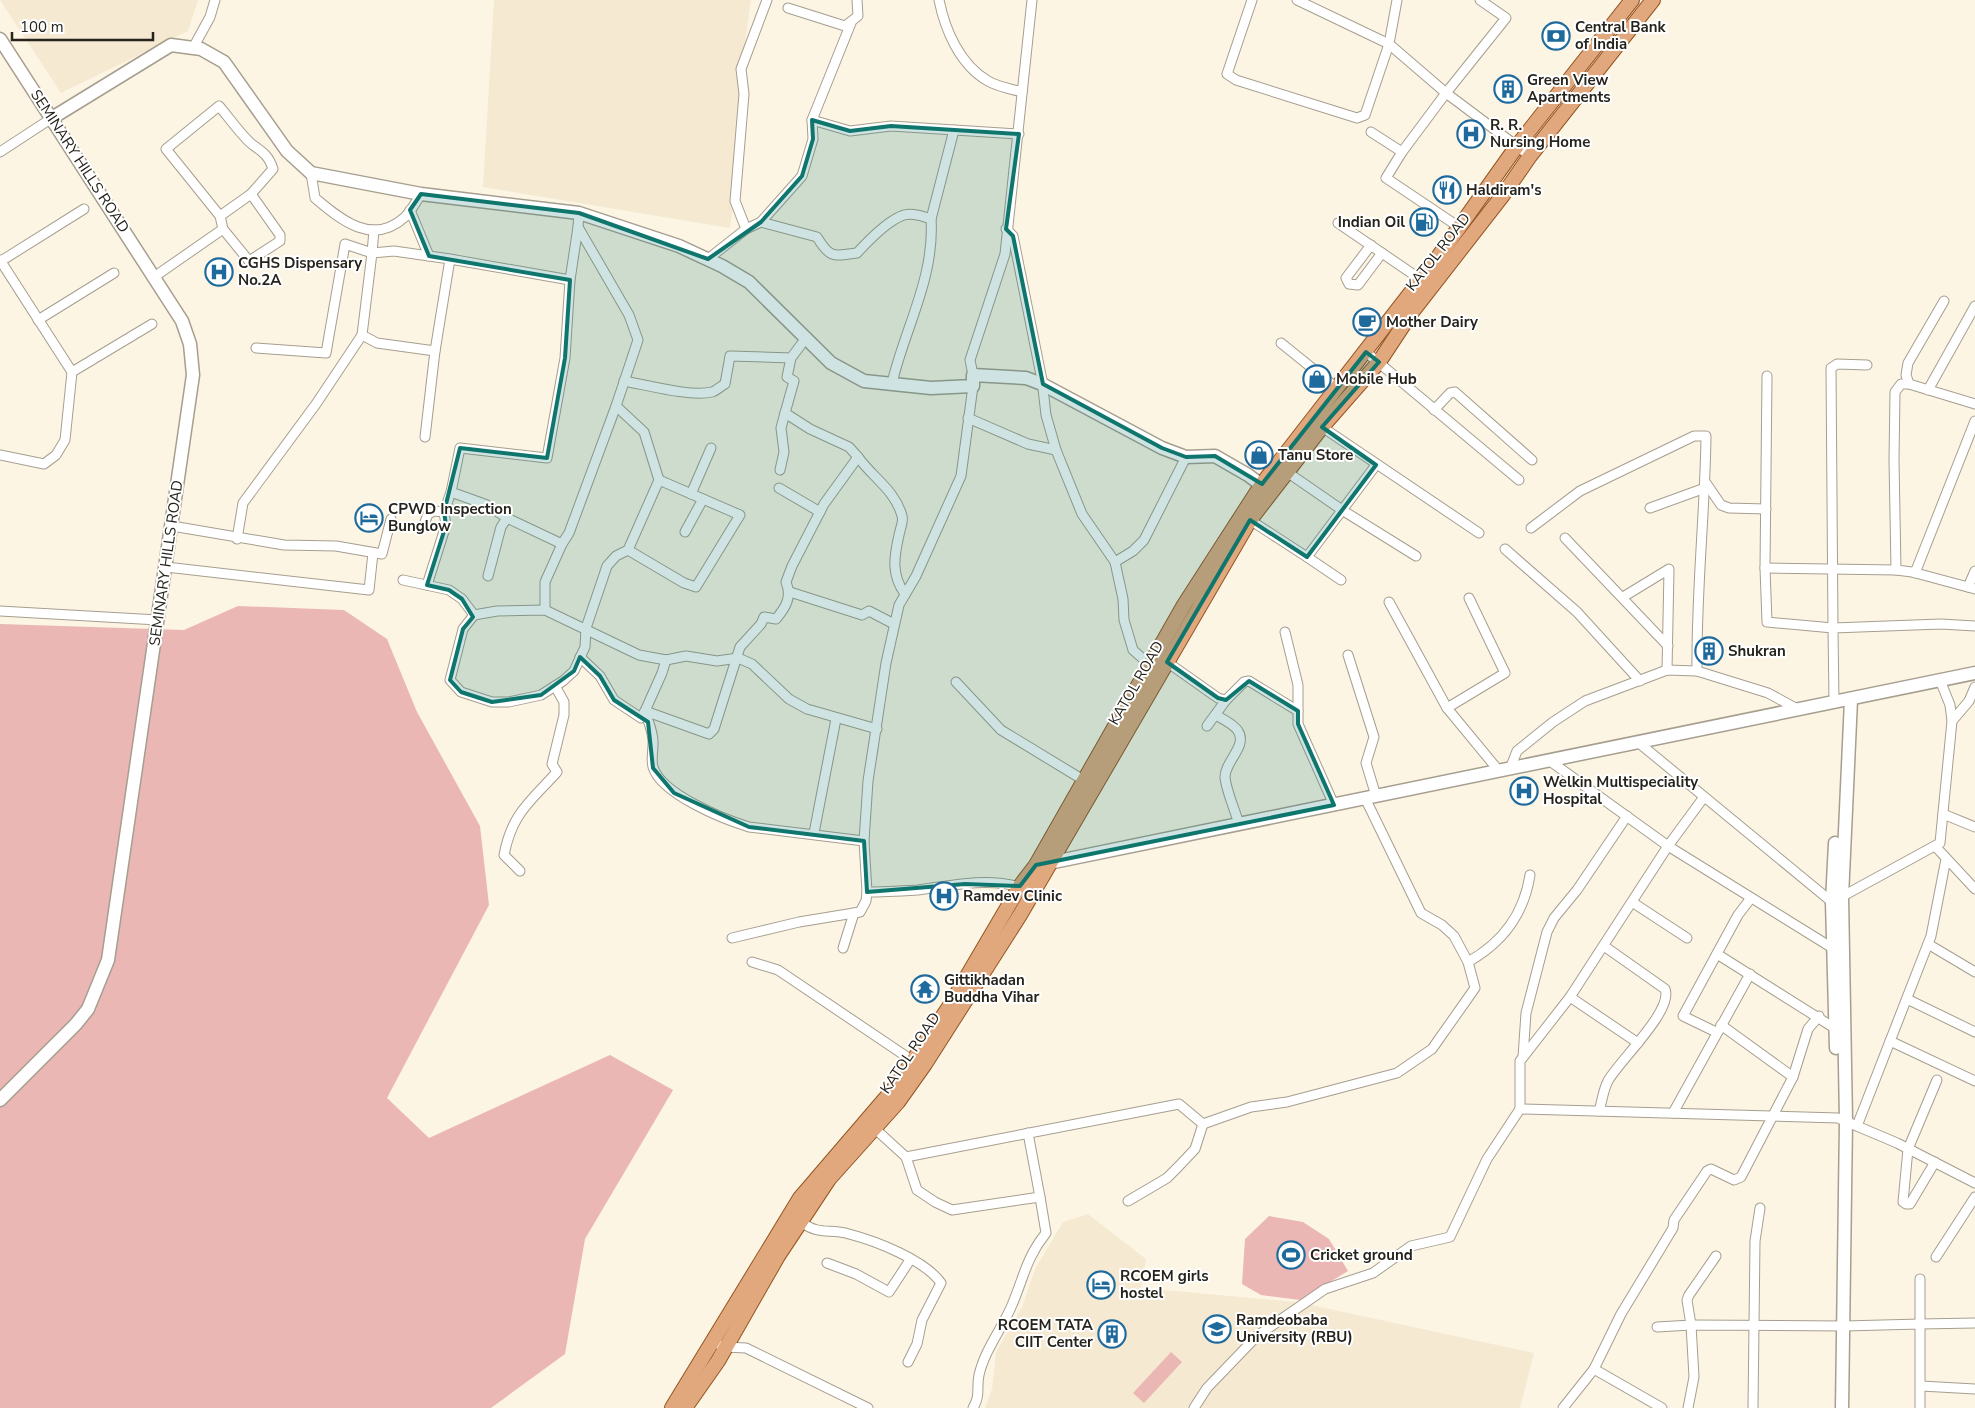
<svg xmlns="http://www.w3.org/2000/svg" width="1975" height="1408" viewBox="0 0 1975 1408" font-family="'Nunito Sans',sans-serif">
<style>
.built{fill:#f5e9d1}
.green{fill:#ebb7b5}
.lines{fill:none;stroke-linecap:round;stroke-linejoin:round}
.street-casing{stroke:#a69e8f;stroke-width:11}
.secondary-casing{stroke:#a69e8f;stroke-width:15}
.primary-casing{stroke:#935422;stroke-width:16}
.street{stroke:#fff;stroke-width:9}
.secondary{stroke:#fff;stroke-width:12}
.primary{stroke:#e2a87d;stroke-width:14}
.marked{fill:#0f766e;fill-opacity:0.2;stroke:#0f766e;stroke-width:4;stroke-linejoin:round}
.labels{text-anchor:middle;stroke-width:4;stroke-linejoin:round;paint-order:stroke}
.poi-label{font-size:15px;font-weight:bold;fill:#26231c;stroke:#fff;text-anchor:start}
.street-label{font-size:15px;fill:#26231c;stroke:#fff}
</style>
<rect width="100%" height="100%" fill="#fdf5e4"/>
<g class="built">
<polygon points="0,0 198,0 188,31 61,93"/>
<polygon points="494,0 751,0 743,58 747,91 730,228 483,187"/>
<polygon points="1088,1214 1146,1259 1141,1288 1297,1302 1534,1353 1520,1408 985,1408 992,1389 996,1352 1022,1307 1035,1269 1063,1222"/>
</g>
<g class="green">
<polygon points="238,606 344,610 387,639 417,712 480,826 489,905 387,1098 429,1138 610,1055 673,1090 585,1239 565,1354 491,1408 0,1408 0,624 184,630"/>
<polygon points="1269,1216 1303,1222 1329,1239 1348,1271 1300,1300 1261,1295 1242,1284 1245,1239"/>
<polygon points="1171,1352 1182,1362 1144,1403 1133,1393"/>
</g>
<g class="lines">
<g class="street-casing">
<g id="street">
<path d="M 939,0 C 945,30 960,65 988,81 C 998,87 1012,89 1022,92"/>
<polyline points="1252,0 1227,74 1236,80 1357,118 1365,115 1389,44 1397,0"/>
<polyline points="1297,0 1389,44 1446,93 1530,156"/>
<polyline points="788,8 845,26 858,16 857,0"/>
<polyline points="193,48 210,17 215,0"/>
<polyline points="812,120 850,131 891,126 1019,134"/>
<polyline points="1371,132 1402,152"/>
<polyline points="0,152 52,118"/>
<path d="M 311,173 L 315,198 C 342,221 373,246 405,217 C 411,211 416,202 421,194"/>
<polyline points="410,210 429,256"/>
<path d="M 220,216 L 166,149 L 219,106 C 227,115 244,139 253,145 C 263,152 269,156 273,169 L 251,194"/>
<polyline points="931,219 954,130"/>
<polyline points="761,222 802,176 813,139 812,120 851,23"/>
<polyline points="1338,223 1420,279"/>
<polyline points="578,227 570,280 565,358 547,458 460,448 451,492 487,505 507,518 562,544 569,533 616,406"/>
<polyline points="1459,227 1386,178 1402,152 1446,93 1506,18 1480,0"/>
<polyline points="746,229 735,201 744,94 741,69 767,0"/>
<polyline points="1006,229 1013,236 1042,380 1046,415 1056,450 1082,514 1115,562 1123,599 1124,620 1133,650 1150,665"/>
<polyline points="1371,245 1346,278 1349,284 1358,285 1382,253"/>
<polyline points="450,259 394,251 372,253 362,335 377,343 435,351 450,259 570,280"/>
<path d="M 708,259 L 746,229 L 761,222 L 817,237 C 830,259 834,256 857,253 C 868,241 888,220 904,215 C 913,213 922,216 931,219 C 935,277 905,328 892,383"/>
<polyline points="0,260 72,372 65,440 56,455 44,464 0,455"/>
<polyline points="1,261 84,209"/>
<polyline points="154,277 223,229 249,261 280,241 280,235 251,194 220,216 223,229"/>
<polyline points="38,320 114,273"/>
<polyline points="1281,343 1338,389"/>
<polyline points="256,348 326,353 345,244 372,253 374,230"/>
<polyline points="1366,352 1519,480"/>
<polyline points="72,372 152,324"/>
<polyline points="973,375 970,360 1005,254 1032,0"/>
<polyline points="1767,376 1765,568 1767,622 1833,628 1831,368 1837,364 1867,365"/>
<path d="M 624,381 C 647,385 690,397 712,392 C 716,391 721,386 725,384 L 730,356 L 791,358"/>
<polyline points="1909,384 1906,375 1908,363 1944,301"/>
<polyline points="1928,390 1975,306"/>
<polyline points="1975,404 1909,384 1901,384 1895,392 1894,460 1896,570 1912,572 1975,589"/>
<polyline points="1434,410 1450,393 1455,392 1532,460"/>
<polyline points="968,418 1028,444 1056,450"/>
<polyline points="1322,427 1479,533"/>
<polyline points="425,437 435,351"/>
<path d="M 858,457 C 873,478 895,490 902,516 C 904,521 900,529 899,535 C 894,557 891,575 905,594"/>
<polyline points="780,470 784,452 781,428 785,413"/>
<polyline points="1287,472 1342,510 1416,556"/>
<polyline points="1706,483 1721,505 1729,508 1766,509"/>
<polyline points="779,488 820,512"/>
<polyline points="691,494 711,448"/>
<polyline points="1650,508 1705,488"/>
<polyline points="1250,520 1307,557"/>
<polyline points="425,522 428,514 434,511 444,512"/>
<polyline points="172,526 284,545 336,546 382,554 391,519"/>
<path d="M 1531,528 L 1580,491 L 1694,436 L 1706,436 C 1705,514 1696,593 1697,671"/>
<polyline points="685,532 703,499"/>
<polyline points="1565,538 1668,646"/>
<polyline points="237,539 243,503 316,404 362,335"/>
<polyline points="1505,549 1577,612 1640,681"/>
<polyline points="628,550 684,583 696,587 740,515 659,480"/>
<polyline points="1115,562 1133,551 1144,540 1186,457"/>
<polyline points="166,567 369,590 373,553"/>
<polyline points="1765,568 1896,570"/>
<polyline points="1915,573 1975,421"/>
<polyline points="488,576 501,527 507,518"/>
<polyline points="403,580 449,590 462,599 474,615 463,629 450,680 461,692 492,702 509,702 541,695 563,681 574,671 585,647 586,628 607,566 616,556 628,550 659,480 644,432 616,406 638,340 629,315 578,227 579,213"/>
<polyline points="1341,580 1307,557 1376,465"/>
<polyline points="427,585 446,525 444,512 451,492"/>
<polyline points="1968,587 1975,571"/>
<polyline points="790,592 862,615 869,611 894,624"/>
<polyline points="1623,597 1669,569 1667,670"/>
<polyline points="1469,598 1505,673 1447,708 1499,771"/>
<polyline points="1389,602 1447,708"/>
<polyline points="545,610 545,582 562,544"/>
<polyline points="0,611 158,620"/>
<polyline points="474,615 497,611 545,610 639,655 666,660 686,656 717,661 738,658 752,664 789,699 807,709 877,729"/>
<polyline points="1285,632 1298,685 1298,724 1334,805"/>
<polyline points="1348,655 1374,737 1366,763 1376,796"/>
<path d="M 580,657 L 600,676 L 614,700 L 641,718 L 645,711 C 648,721 654,734 653,744 C 653,753 651,759 653,767 C 661,794 723,819 749,827 L 864,841"/>
<path d="M 666,660 L 662,673 L 645,711 L 709,734 L 714,729 L 740,647 L 761,624 L 764,617 L 776,619 C 786,607 792,597 786,582 L 792,566 L 824,504 L 858,457 L 849,447 L 810,429 L 785,413 L 794,381 L 787,377 L 791,358 L 806,338"/>
<polyline points="1167,662 1218,698 1226,700 1244,682 1249,681 1298,711"/>
<polyline points="1940,680 1950,705 1952,721"/>
<polyline points="956,682 1001,730 1085,781"/>
<polyline points="1834,703 1833,628 1941,624 1975,626"/>
<path d="M 1216,715 C 1222,719 1234,724 1238,731 C 1248,746 1224,762 1225,778 C 1227,793 1235,810 1239,824"/>
<polyline points="1207,726 1226,700"/>
<polyline points="1639,743 1832,902 1940,843 1952,721 1969,701 1975,687"/>
<polyline points="1550,761 1668,846 1834,949"/>
<polyline points="1510,769 1517,751 1553,722 1585,701 1667,670 1697,671 1768,693 1799,710"/>
<polyline points="1943,814 1975,827"/>
<polyline points="814,833 836,719"/>
<polyline points="1935,846 1975,889"/>
<path d="M 520,871 L 504,855 C 512,813 530,802 557,772 L 552,764 L 564,715 L 564,702 L 555,686"/>
<path d="M 867,892 C 884,892 901,891 918,890 C 956,885 997,875 1033,892"/>
<polyline points="1632,902 1687,938"/>
<polyline points="732,938 799,922 860,912 866,901 867,892 864,841 868,781 886,663 899,605 916,576 961,476 973,386"/>
<polyline points="1928,944 1975,972"/>
<polyline points="843,948 854,913"/>
<polyline points="1717,954 1836,1029"/>
<polyline points="752,962 778,970 913,1061"/>
<path d="M 1468,962 C 1502,943 1524,914 1530,875"/>
<polyline points="1570,997 1638,1043"/>
<polyline points="1907,999 1975,1032"/>
<polyline points="1721,1025 1793,1077"/>
<polyline points="1716,1032 1683,1016 1738,915 1751,898"/>
<polyline points="1890,1041 1975,1081"/>
<polyline points="1523,1057 1526,1013 1547,932 1554,918 1577,890 1627,816"/>
<polyline points="1520,1109 1838,1118 1897,1143 1975,1183"/>
<path d="M 1599,1111 C 1602,1102 1603,1090 1608,1081 C 1618,1062 1674,1010 1665,989 L 1604,946"/>
<polyline points="1673,1113 1750,974"/>
<polyline points="1203,1124 1251,1107 1287,1102 1397,1073 1432,1049 1475,988 1468,962 1454,936 1442,925 1421,913 1365,798"/>
<polyline points="872,1126 906,1157 1179,1104 1203,1124 1195,1149 1179,1166 1167,1178 1128,1201"/>
<polyline points="1857,1126 1931,936 1946,859"/>
<polyline points="906,1157 917,1190 935,1202 952,1210 1040,1197 1028,1133"/>
<polyline points="1935,1162 1910,1204 1906,1204 1903,1202 1908,1149 1937,1080"/>
<path d="M 801,1222 C 820,1236 829,1228 849,1234 C 876,1241 925,1260 941,1283 L 922,1320 L 917,1344 L 908,1362"/>
<polyline points="1936,1257 1975,1197"/>
<polyline points="827,1263 856,1274 889,1292 910,1260"/>
<polyline points="1920,1279 1920,1324 1975,1323"/>
<polyline points="1657,1327 1691,1325 1687,1300 1689,1295 1716,1256"/>
<polyline points="712,1341 724,1347 746,1348 868,1408"/>
<polyline points="1594,1369 1621,1314 1673,1228 1674,1220 1707,1171 1711,1169 1734,1180 1741,1177 1793,1077 1808,1029 1819,1016"/>
<polyline points="1921,1386 1975,1389"/>
<path d="M 973,1408 C 981,1394 976,1389 979,1375 C 985,1349 1002,1329 1012,1305 C 1024,1277 1026,1258 1046,1233 L 1040,1197"/>
<polyline points="1194,1408 1207,1388 1257,1336 1325,1289 1373,1273 1411,1246 1450,1237 1487,1159 1520,1109 1520,1061 1570,997 1668,846 1704,797"/>
<polyline points="1563,1408 1594,1369 1662,1408"/>
<polyline points="1688,1408 1694,1377 1691,1325 1844,1326 1920,1324 1920,1408"/>
<polyline points="1753,1408 1755,1241 1760,1208"/>
</g>
</g>
<g class="secondary-casing">
<g id="secondary">
<polyline points="0,39 182,321 190,344 193,375 108,960 88,1009 76,1024 0,1100"/>
<polyline points="52,118 171,45 201,49 224,62 287,151 311,173 421,194 579,213 679,246 722,266 749,282 831,363 864,381 931,388 973,386 973,375 1026,378 1042,384 1162,448 1186,457 1215,456 1248,475 1268,490"/>
<polyline points="1835,843 1832,902 1836,1048"/>
<polyline points="1044,864 1975,673"/>
<polyline points="1842,1408 1846,1121 1842,897 1851,700"/>
</g>
</g>
<g class="primary-casing">
<g id="primary">
<polyline points="672,1408 800,1198 896,1086 949,1007 1020,886 1036,865 1184,605 1262,484 1433,264 1517,146 1632,0"/>
<polyline points="685,1408 718,1361 778,1256 829,1179 898,1102 925,1064 1020,915 1250,520 1322,427 1379,362 1412,312 1503,195 1530,156 1653,0"/>
</g>
</g>
<use href="#street" class="street"/>
<use href="#secondary" class="secondary"/>
<use href="#primary" class="primary"/>
</g>
<path class="marked" d="M 812,120 L 850,131 L 891,126 L 1019,134 L 1006,229 L 1013,236 L 1043,384 L 1162,448 L 1186,457 L 1215,456 L 1262,484 L 1366,352 L 1379,362 L 1322,427 L 1376,465 L 1307,557 L 1250,520 L 1167,662 L 1218,698 L 1226,700 L 1249,681 L 1298,711 L 1298,724 L 1334,805 L 1036,865 L 1020,886 L 965,884 L 867,892 L 864,841 L 749,827 L 674,793 L 653,768 L 648,722 L 614,700 L 600,676 L 580,657 L 574,671 L 541,695 L 492,702 L 461,692 L 450,680 L 463,629 L 473,617 L 462,599 L 449,590 L 427,585 L 446,525 L 444,512 L 460,448 L 547,458 L 565,358 L 570,280 L 429,256 L 410,210 L 421,194 L 579,213 L 708,259 L 761,222 L 802,176 L 813,139 Z"/>
<defs>
<g id="bank-ring" transform="scale(1.4375)"><circle r="9.5" fill="#fff" stroke="#1e6a9d" stroke-width="1.5"/><path d="M-6-4H6V4H-6ZM0-2.3a2.3 2.3 0 1 0 0 4.6a2.3 2.3 0 1 0 0-4.6Z" fill="#1e6a9d"/></g>
<g id="building-ring" transform="scale(1.4375)"><circle r="9.5" fill="#fff" stroke="#1e6a9d" stroke-width="1.5"/><path d="M-4-6H4V6H1V3H-1V6H-4ZM-2.5-4.3h1.7v1.8h-1.7ZM.8-4.3h1.7v1.8H.8ZM-2.5-1h1.7V.8h-1.7ZM.8-1h1.7V.8H.8Z" fill="#1e6a9d"/></g>
<g id="hospital-ring" transform="scale(1.4375)"><circle r="9.5" fill="#fff" stroke="#1e6a9d" stroke-width="1.5"/><path d="M-5-5h3v3.5h4V-5h3V5h-3V1.5h-4V5h-3Z" fill="#1e6a9d"/></g>
<g id="restaurant-ring" transform="scale(1.4375)"><circle r="9.5" fill="#fff" stroke="#1e6a9d" stroke-width="1.5"/><path d="M-5-6h1v4h1v-4h1v4h1v-4h1v5L-1.5 .5V6h-2V.5L-5-1ZM5-6V6H3V1.5H1.5Q1.5-4 5-6Z" fill="#1e6a9d"/></g>
<g id="fuel-ring" transform="scale(1.4375)"><circle r="9.5" fill="#fff" stroke="#1e6a9d" stroke-width="1.5"/><path d="M-5.5-6h7V0h2V4h1.3V-2.5L3-4.5l.8-.8L6-3V5H2.5V1h-1V6h-7ZM-4.2-4.7v3.2H.2V-4.7Z" fill="#1e6a9d"/></g>
<g id="cafe-ring" transform="scale(1.4375)"><circle r="9.5" fill="#fff" stroke="#1e6a9d" stroke-width="1.5"/><path d="M-5.5-4.5H6V0H3Q3 3.5 0 3.5H-2.5Q-5.5 3.5-5.5 0ZM3-3.2v2h1.7v-2ZM-6 4.5H4V6H-6Z" fill="#1e6a9d"/></g>
<g id="shop-ring" transform="scale(1.4375)"><circle r="9.5" fill="#fff" stroke="#1e6a9d" stroke-width="1.5"/><path d="M-5-2.5h2.3a2.7 3.5 0 0 1 5.4 0H5L5.5 6h-11ZM-1.5-2.5h3a1.5 2.3 0 0 0-3 0Z" fill="#1e6a9d"/></g>
<g id="hotel-ring" transform="scale(1.4375)"><circle r="9.5" fill="#fff" stroke="#1e6a9d" stroke-width="1.5"/><path d="M-6-4.5h1.5V1H6V5H4.5V3h-9V5H-6ZM-4 0a1.8 1.8 0 1 1 3.6 0ZM.5 0V-2.5h3Q6-2.5 6 0Z" fill="#1e6a9d"/></g>
<g id="temple-ring" transform="scale(1.4375)"><circle r="9.5" fill="#fff" stroke="#1e6a9d" stroke-width="1.5"/><path d="M0-6L5-2H3V0L6.5 2.5H4V6H1.5V3h-3V6H-4V2.5H-6.5L-3 0V-2H-5Z" fill="#1e6a9d"/></g>
<g id="stadium-ring" transform="scale(1.4375)"><circle r="9.5" fill="#fff" stroke="#1e6a9d" stroke-width="1.5"/><path d="M0-5a6.5 5 0 1 0 0 10a6.5 5 0 1 0 0-10ZM-3.5-1.8h7v3.6h-7Z" fill="#1e6a9d"/></g>
<g id="university-ring" transform="scale(1.4375)"><circle r="9.5" fill="#fff" stroke="#1e6a9d" stroke-width="1.5"/><path d="M0-5L7-2L0 1L-7-2ZM-4 1L0 2.5L4 1V4Q0 6-4 4Z" fill="#1e6a9d"/></g>
</defs>
<g fill-rule="evenodd">
<use href="#bank-ring" x="1556" y="36"/>
<use href="#building-ring" x="1508" y="89"/>
<use href="#hospital-ring" x="1471" y="134"/>
<use href="#restaurant-ring" x="1447" y="190"/>
<use href="#fuel-ring" x="1424" y="222"/>
<use href="#hospital-ring" x="219" y="272"/>
<use href="#cafe-ring" x="1367" y="322"/>
<use href="#shop-ring" x="1317" y="379"/>
<use href="#shop-ring" x="1259" y="455"/>
<use href="#hotel-ring" x="369" y="518"/>
<use href="#building-ring" x="1709" y="651"/>
<use href="#hospital-ring" x="1524" y="791"/>
<use href="#hospital-ring" x="944" y="896"/>
<use href="#temple-ring" x="925" y="989"/>
<use href="#stadium-ring" x="1291" y="1255"/>
<use href="#hotel-ring" x="1101" y="1285"/>
<use href="#university-ring" x="1217" y="1329"/>
<use href="#building-ring" x="1112" y="1334"/>
</g>
<g class="labels">
<g class="poi-label">
<text x="1575" y="32">Central Bank<tspan x="1575" dy="17">of India</tspan></text>
<text x="1527" y="85">Green View<tspan x="1527" dy="17">Apartments</tspan></text>
<text x="1490" y="130">R. R.<tspan x="1490" dy="17">Nursing Home</tspan></text>
<text x="1466" y="195">Haldiram's</text>
<text x="1405" y="227" text-anchor="end">Indian Oil</text>
<text x="238" y="268">CGHS Dispensary<tspan x="238" dy="17">No.2A</tspan></text>
<text x="1386" y="327">Mother Dairy</text>
<text x="1336" y="384">Mobile Hub</text>
<text x="1278" y="460">Tanu Store</text>
<text x="388" y="514">CPWD Inspection<tspan x="388" dy="17">Bunglow</tspan></text>
<text x="1728" y="656">Shukran</text>
<text x="1543" y="787">Welkin Multispeciality<tspan x="1543" dy="17">Hospital</tspan></text>
<text x="963" y="901">Ramdev Clinic</text>
<text x="944" y="985">Gittikhadan<tspan x="944" dy="17">Buddha Vihar</tspan></text>
<text x="1310" y="1260">Cricket ground</text>
<text x="1120" y="1281">RCOEM girls<tspan x="1120" dy="17">hostel</tspan></text>
<text x="1236" y="1325">Ramdeobaba<tspan x="1236" dy="17">University (RBU)</tspan></text>
<text x="1093" y="1330" text-anchor="end">RCOEM TATA<tspan x="1093" dy="17">CIIT Center</tspan></text>
</g>
<g class="street-label">
<text transform="translate(80 161) rotate(57)" y="5">SEMINARY HILLS ROAD</text>
<text transform="translate(1438 252) rotate(-52)" y="5">KATOL ROAD</text>
<text transform="translate(166 563) rotate(-82)" y="5">SEMINARY HILLS ROAD</text>
<text transform="translate(1136 683) rotate(-60)" y="5">KATOL ROAD</text>
<text transform="translate(910 1053) rotate(-56)" y="5">KATOL ROAD</text>
</g>
</g>
<path d="M12 32v8h141v-8" fill="none" stroke="#26231c" stroke-width="2.5"/>
<text x="20" y="32" font-size="15" fill="#26231c" stroke="#ffffff" stroke-width="4" paint-order="stroke">100 m</text>
</svg>
